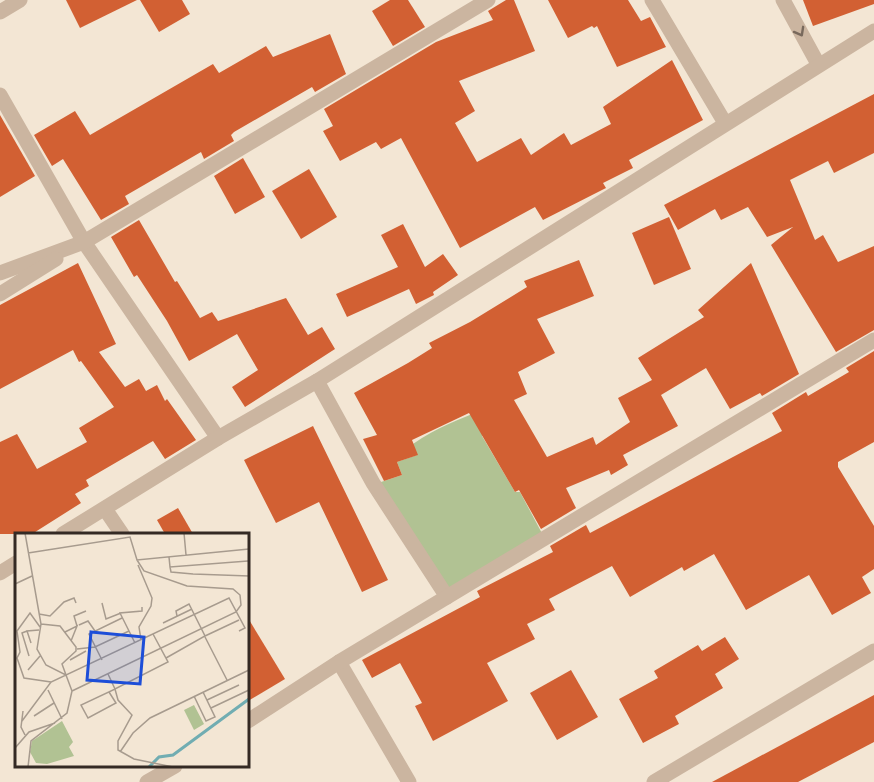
<svg xmlns="http://www.w3.org/2000/svg" width="874" height="782" viewBox="0 0 874 782" font-family="'Work Sans',sans-serif">
<style>
.green{fill:#b1c293}
.building{fill:#d26033}
.lines{fill:none;stroke-linecap:round;stroke-linejoin:round}
.street{stroke:#cbb5a0;stroke-width:15}
.oneway{stroke:#78695c}
.inset-river{fill:none;stroke:#71adb2;stroke-width:3}
.inset-road{fill:none;stroke:#a79b8e;stroke-width:1.5}
.view{fill:#1d4ed8;fill-opacity:0.15;stroke:#1d4ed8;stroke-width:3}
.inset-edge{fill:none;stroke:#342a24;stroke-width:3}
</style>
<rect width="100%" height="100%" fill="#f3e6d4"/>
<path class="green" d="M 486,408 L 494,428 L 482,436 L 515,492 L 520,492 L 545,539 L 447,597 L 378,483 L 402,475 L 397,462 L 417,455 L 413,444 C 437,427 461,419 486,408 Z"/>
<g class="building">
<polygon points="66,0 137,0 80,28"/>
<polygon points="140,0 182,0 190,14 159,32"/>
<polygon points="390,0 408,0 425,27 393,46 372,11"/>
<polygon points="506,0 514,0 535,51 459,81 475,111 455,123 477,162 521,138 531,155 564,133 571,145 611,124 603,107 672,60 703,120 629,160 633,168 603,183 606,188 602,190 543,220 535,207 460,248 401,138 381,149 376,142 340,161 323,131 333,126 324,109 436,42 493,20 488,11"/>
<polygon points="548,0 628,0 641,21 650,17 666,47 617,67 597,26 594,28 592,26 568,38"/>
<polygon points="803,0 874,0 874,4 813,26"/>
<polygon points="330,34 346,74 315,92 312,87 234,132 231,135 234,141 204,159 201,152 125,196 129,204 101,220 63,159 52,166 34,135 75,111 90,135 213,64 219,73 266,46 273,57"/>
<polygon points="874,94 874,153 834,173 828,161 790,180 815,240 823,235 838,262 874,246 874,330 836,352 771,245 793,227 767,237 748,207 721,220 715,209 678,230 664,205"/>
<polygon points="0,115 35,176 0,197"/>
<polygon points="243,158 265,197 235,214 214,176"/>
<polygon points="309,169 337,217 301,239 272,191"/>
<polygon points="669,217 691,269 654,285 632,233"/>
<polygon points="139,220 175,282 177,281 200,318 212,312 218,321 286,298 308,335 322,327 335,349 245,407 232,387 258,370 237,334 189,361 167,321 137,275 134,277 111,237"/>
<polygon points="403,224 425,267 443,254 458,275 433,292 434,295 416,304 409,289 347,317 336,294 398,267 381,235"/>
<polygon points="579,260 594,296 537,319 555,353 518,372 527,394 514,400 547,457 593,437 596,445 630,422 618,398 652,380 638,358 704,317 698,310 751,263 799,374 762,396 760,393 730,409 706,368 661,395 678,426 623,455 628,465 611,475 609,470 566,488 576,508 541,529 519,490 515,492 469,413 412,440 418,455 397,462 402,475 384,481 363,439 377,435 354,393 408,363 432,348 429,343 470,322 527,287 524,281"/>
<polygon points="78,263 116,344 99,352 125,387 139,379 146,391 157,385 165,401 167,399 196,440 165,459 153,441 86,480 89,486 75,494 81,503 32,534 0,534 0,442 17,434 37,469 87,442 79,428 114,407 81,361 79,362 73,350 0,389 0,305"/>
<polygon points="874,351 874,442 838,462 838,467 874,526 874,569 862,577 871,593 832,615 809,575 746,610 714,554 684,571 682,567 630,597 612,566 549,599 555,610 527,624 535,639 487,663 508,701 433,741 415,706 422,703 400,663 372,678 362,660 480,597 477,591 553,552 550,546 586,525 590,533 782,431 772,413 806,392 808,396 849,372 846,368"/>
<polygon points="313,426 388,580 362,592 319,502 276,523 244,460"/>
<polygon points="178,508 193,534 165,534 157,520"/>
<polygon points="248,618 285,679 248,701"/>
<polygon points="725,637 739,659 715,674 723,688 675,716 679,724 643,743 619,699 658,678 654,671 698,645 702,651"/>
<polygon points="571,670 598,717 557,740 530,693"/>
<polygon points="874,695 874,742 798,782 712,782"/>
</g>
<g class="lines">
<g class="street">
<polyline points="652,0 725,123"/>
<polyline points="783,0 818,64"/>
<polyline points="0,12 20,0"/>
<polyline points="0,95 84,242 218,438"/>
<polyline points="0,273 84,242 488,0"/>
<polyline points="0,294 56,259"/>
<polyline points="317,381 373,483 447,597"/>
<polyline points="105,509 122,534"/>
<polyline points="63,534 218,438 317,381 874,31"/>
<polyline points="0,573 16,563"/>
<polyline points="339,662 409,782"/>
<polyline points="248,721 339,662 874,340"/>
<polyline points="147,782 175,766"/>
<polyline points="654,782 874,651"/>
</g>
</g>
<defs><path id="oneway-chevron" d="M-2-3.5L2.5 0L-2 3.5" fill="none" stroke-width="1.6" stroke-linecap="round" stroke-linejoin="round" transform="scale(1.5)"/></defs>
<use class="oneway" href="#oneway-chevron" transform="translate(800 32) rotate(61)"/>
<g transform="translate(15 533)">
<rect width="234" height="234" fill="#f3e6d4"/>
<path d="M 179,172 L 189,191 L 179,197 L 169,177 ZM 47,188 L 58,209 L 54,214 L 59,223 L 32,231 L 21,230 L 15,219 L 17,208 Z" fill="#b1c293"/>
<path class="inset-river" d="M 134,234 L 144,224 L 158,222 L 234,166"/>
<path class="inset-road" d="M 10,0 L 26,91 L 22,116 L 31,132 L 51,142 L 57,158 L 52,180 L 16,208 L 13,234M 169,0 L 171,22M 13,20 L 115,4 L 122,27 L 234,16M 154,24 L 155,34 L 233,28M 123,32 L 137,65 L 136,73 L 124,94 L 126,107M 155,34 L 156,39 L 178,41 L 234,43 L 234,37M 0,51 L 17,43M 87,70 L 91,86 L 106,80M 24,81 L 35,83 L 49,69 L 59,65 L 61,70M 148,90 L 177,76M 26,91 L 45,93 L 61,114 L 61,118 L 47,131 L 51,142M 64,92 L 73,88 L 80,98M 62,93 L 59,83 L 71,78M 25,94 L 15,80 L 2,98 L 5,119 L 2,125 L 9,145 L 36,149M 12,98 L 7,100 L 14,123M 50,99 L 62,93 L 56,108M 190,103 L 224,87M 190,104 L 212,147M 16,110 L 12,98 L 24,97M 120,110 L 105,80 L 127,78 L 127,74M 62,116 L 80,114 L 114,98M 151,125 L 190,103 L 174,71 L 161,78 L 162,83M 55,127 L 71,118M 87,127 L 74,101 L 107,85M 13,137 L 25,123M 93,141 L 100,156 L 153,129 L 138,101M 33,157 L 47,186M 57,158 L 221,79 L 226,72 L 225,62 L 218,56 L 172,53 L 129,38 L 122,27M 94,159 L 101,170 L 73,185 L 66,172 L 100,156 L 103,167 L 117,182 L 103,208 L 103,217 L 119,226 L 158,234M 179,163 L 191,188 L 200,184 L 188,159M 192,167 L 224,152M 196,175 L 234,157M 8,178 L 6,194 L 10,202M 19,183 L 39,170M 7,188 L 36,149 L 214,65 L 230,95 L 224,98M 0,215 L 14,199 L 40,190M 105,219 L 118,200 L 135,185 L 234,137"/>
<path class="view" d="M 76,99 L 129,104 L 125,151 L 72,147 Z"/>
<rect width="234" height="234" class="inset-edge"/>
</g>
</svg>
